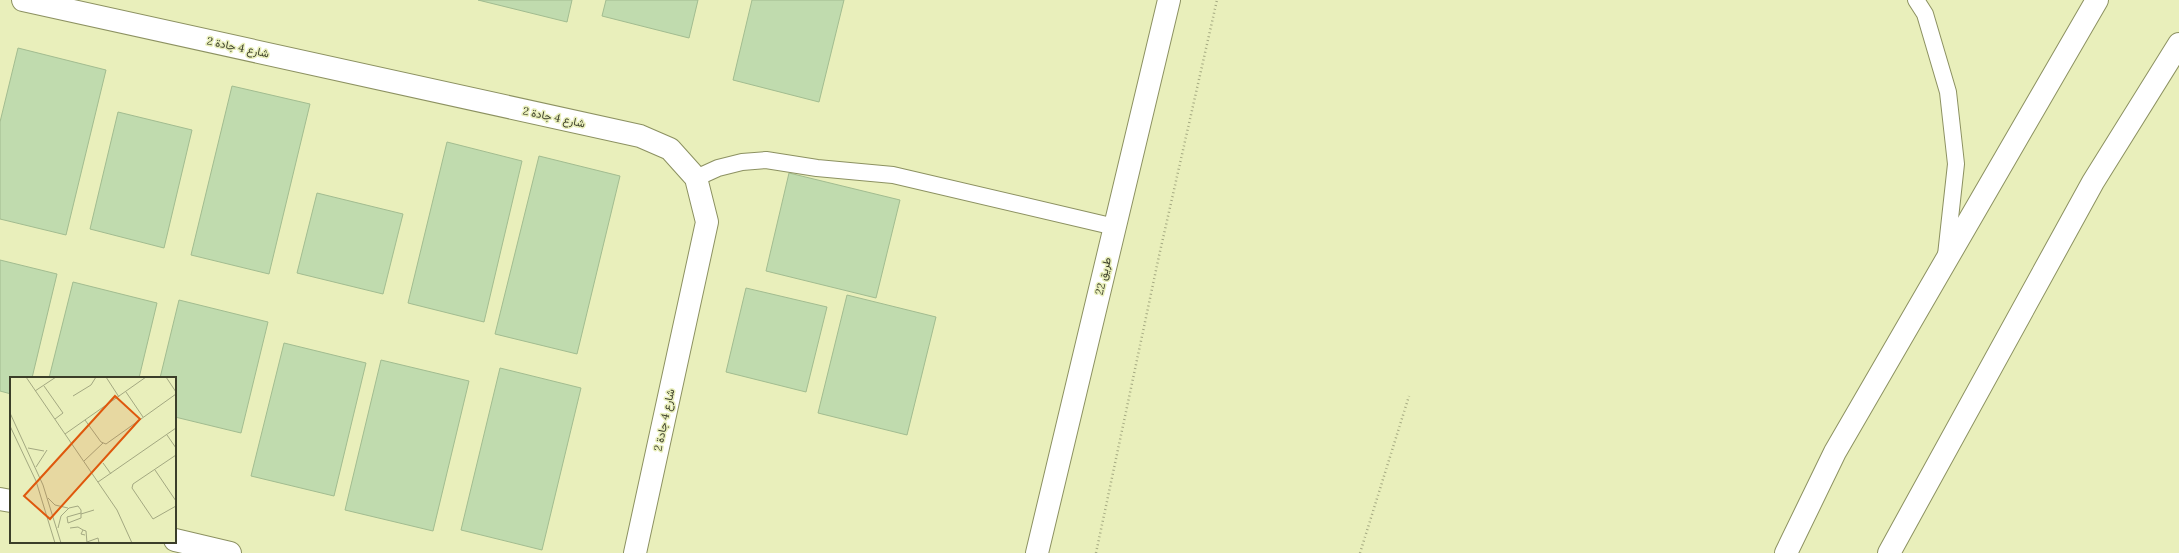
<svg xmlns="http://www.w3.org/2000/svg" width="2179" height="553" viewBox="0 0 2179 553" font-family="Lora,Vazirmatn,serif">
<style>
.building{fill:#c0dbae;stroke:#a2bc90}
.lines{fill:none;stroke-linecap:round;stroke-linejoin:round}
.lane-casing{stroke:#8c9161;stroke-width:18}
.street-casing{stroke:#8c9161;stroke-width:24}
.path{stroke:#a5aa82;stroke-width:2.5;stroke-dasharray:1 3;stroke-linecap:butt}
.lane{stroke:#fff;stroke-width:16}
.street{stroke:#fff;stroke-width:22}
.labels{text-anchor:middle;stroke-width:3;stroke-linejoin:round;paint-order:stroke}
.street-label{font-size:11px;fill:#3b3e29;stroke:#e9efbb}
.inset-road{fill:none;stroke:#a3a881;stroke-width:1}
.view{fill:#df580d;fill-opacity:0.15;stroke:#df580d;stroke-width:2}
.inset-edge{fill:none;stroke:#3b3e29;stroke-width:2}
</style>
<rect width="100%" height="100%" fill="#e9efbb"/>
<g class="building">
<polygon points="478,0 572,0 567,22"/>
<polygon points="606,0 698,0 689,38 602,16"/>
<polygon points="752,0 844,0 819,102 733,80"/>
<polygon points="18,48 106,70 66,235 0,219 0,122"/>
<polygon points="232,86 310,104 269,274 191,255"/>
<polygon points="118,112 192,130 164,248 90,229"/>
<polygon points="447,142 522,161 484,322 408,303"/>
<polygon points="539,156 620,176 577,354 495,334"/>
<polygon points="789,173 900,200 876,298 766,271"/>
<polygon points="317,193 403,214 383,294 297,273"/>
<polygon points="0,260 57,274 32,378 11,378 11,394 0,391"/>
<polygon points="73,282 157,303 139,378 49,378"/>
<polygon points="746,288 827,307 806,392 726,372"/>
<polygon points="847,295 936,317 907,435 818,413"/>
<polygon points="179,300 268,322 241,433 175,417 175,378 160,378"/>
<polygon points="284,343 366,363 334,496 251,476"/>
<polygon points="381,360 469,381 433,531 345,510"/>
<polygon points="500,368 581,388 542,550 461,530"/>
</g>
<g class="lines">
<g class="lane-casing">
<g id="lane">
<polyline points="1916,0 1925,14 1948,92 1956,164 1946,255"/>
<polyline points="696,178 718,168 742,162 766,160 817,168 893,175 1115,227"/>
</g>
</g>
<g class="street-casing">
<g id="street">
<polyline points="23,0 640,136 670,149 696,178 707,222 635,553"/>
<polyline points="0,499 11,501"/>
<polyline points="175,540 230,553"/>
<polyline points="1037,553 1169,0"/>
<polyline points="1786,553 1835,452 2097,0"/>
<polyline points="1889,553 2093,182 2179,44"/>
</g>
</g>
<g class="path">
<polyline points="1096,553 1159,256 1217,0"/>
<polyline points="1360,553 1409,396"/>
</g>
<use href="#lane" class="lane"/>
<use href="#street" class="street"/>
</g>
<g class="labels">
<g class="street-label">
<text transform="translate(238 47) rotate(12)" y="4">شارع 4 جادة 2</text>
<text transform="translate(554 117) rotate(12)" y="4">شارع 4 جادة 2</text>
<text transform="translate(1103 276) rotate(-77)" y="4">طريق 22</text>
<text transform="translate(664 420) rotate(-78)" y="4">شارع 4 جادة 2</text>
</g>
</g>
<g transform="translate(10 377)">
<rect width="166" height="166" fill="#e9efbb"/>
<path class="inset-road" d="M 16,0 L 107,133 L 122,166M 96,0 L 109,20M 156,0 L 166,15M 34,9 L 53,36 L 45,42M 25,14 L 46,0M 116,15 L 133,40M 63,19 L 81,8 L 86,0M 0,36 L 33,108 L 51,166M 75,43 L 91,65 L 96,67 L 166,17M 0,49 L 26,104 L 45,166M 55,57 L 136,0M 157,58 L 166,71M 18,71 L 34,74M 166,78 L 123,107 L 122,111 L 143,142 L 166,129M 74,84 L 93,66M 93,86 L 101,97M 26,90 L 37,73M 145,93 L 166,124M 88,105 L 166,51M 38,121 L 45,128 L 58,131M 71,137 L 84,133M 48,151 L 51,139 L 59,131 L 68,129 L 71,133 L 71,141 L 58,146 L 57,140 L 71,136M 60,151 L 68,150 L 73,153M 75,158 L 71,157 L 73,153 L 76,154 L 77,166M 77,165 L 88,161 L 89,166"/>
<path class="view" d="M 105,19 L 130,42 L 40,142 L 14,119 Z"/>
<rect width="166" height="166" class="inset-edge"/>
</g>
</svg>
